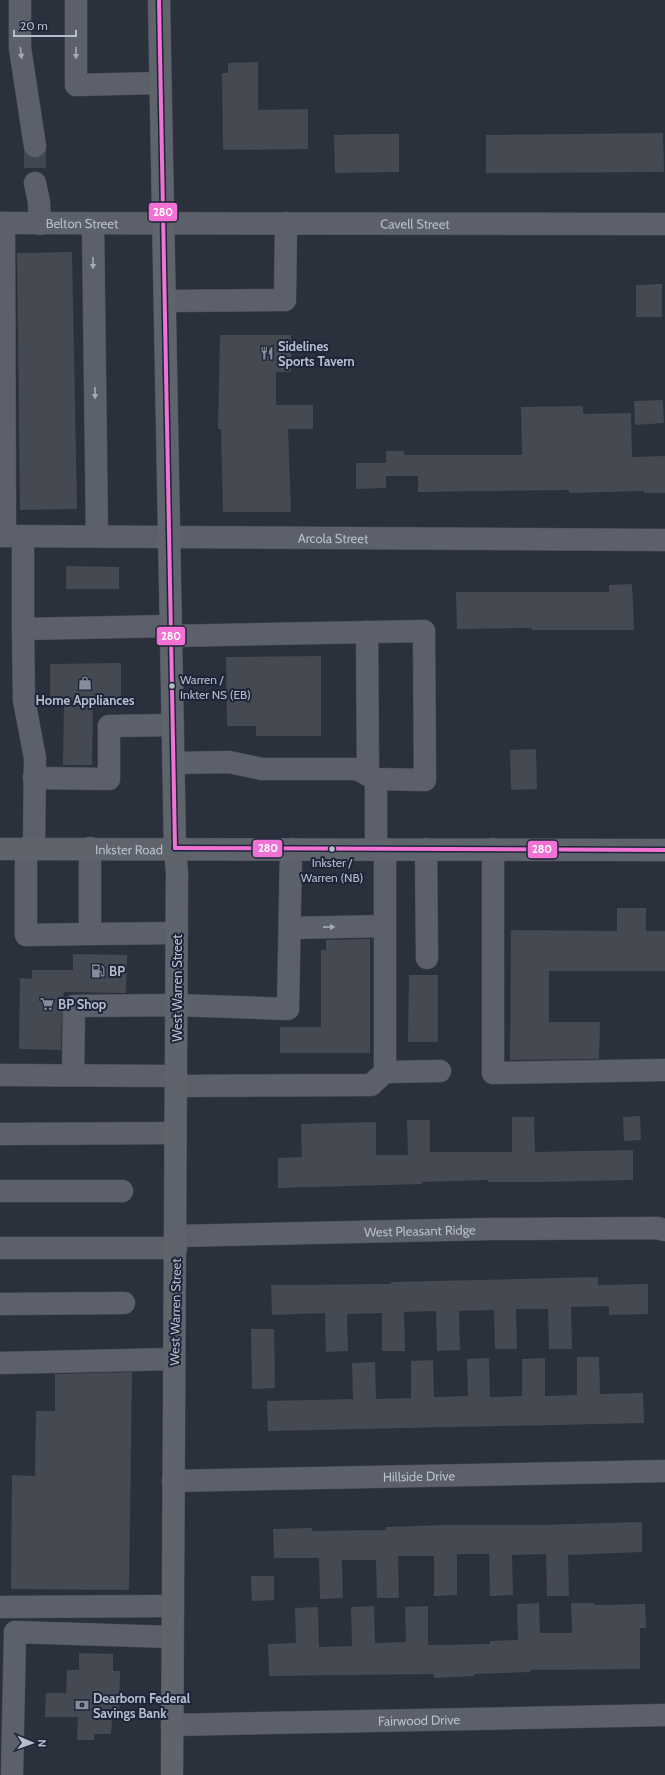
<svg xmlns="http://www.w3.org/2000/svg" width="665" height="1775" viewBox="0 0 665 1775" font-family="Cabin,sans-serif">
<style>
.building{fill:#444952}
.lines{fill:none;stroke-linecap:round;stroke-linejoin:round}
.minor-tunnel{stroke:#404652;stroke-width:22;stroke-dasharray:22 11;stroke-linecap:butt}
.minor-casing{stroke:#484c55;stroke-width:23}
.major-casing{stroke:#494e59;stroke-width:23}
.minor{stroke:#5c606a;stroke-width:22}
.major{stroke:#5f636b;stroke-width:22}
.bus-1-casing{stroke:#1d2638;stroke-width:7}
.bus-1{stroke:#f171d4;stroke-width:4}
.oneway{fill:#a4aab9}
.bus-dot{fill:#b6bdcd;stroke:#1d2638;stroke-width:1.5}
.labels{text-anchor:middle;stroke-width:4;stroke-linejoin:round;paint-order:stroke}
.bus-label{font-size:12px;fill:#b6bdcd;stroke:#1d2638;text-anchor:start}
.street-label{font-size:13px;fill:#b6bdcd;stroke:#1d2638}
.poi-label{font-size:13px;font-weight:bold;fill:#b6bdcd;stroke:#1d2638;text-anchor:start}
.line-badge{stroke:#1d2638;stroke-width:1.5}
.badge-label{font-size:11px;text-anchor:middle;font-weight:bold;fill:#fff}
</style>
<rect width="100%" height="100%" fill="#2b313c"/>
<g class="building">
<polygon points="258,62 258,110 308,109 308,149 223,150 222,73 228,73 228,63"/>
<polygon points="663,133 664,172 486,173 486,135"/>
<polygon points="373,134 399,134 399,172 335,173 334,135"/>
<polygon points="72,252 77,509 20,510 17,253"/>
<polygon points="662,284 662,317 636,317 636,285"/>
<polygon points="220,335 291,335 291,372 276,372 276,405 313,405 313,429 288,429 291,512 223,512 221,429 218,429"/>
<polygon points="663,400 664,423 635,425 634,401"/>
<polygon points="583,406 583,414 631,413 632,457 665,456 665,493 644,493 644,491 569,493 569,490 418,492 418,476 386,476 386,488 356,489 356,463 386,463 386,466 386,451 404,451 404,455 522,455 521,407"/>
<polygon points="66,566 119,567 119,589 66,589"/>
<polygon points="632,584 634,630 532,630 532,628 457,629 456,592 609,592 609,585"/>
<polygon points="321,656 321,736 256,736 256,726 227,726 226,657"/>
<polygon points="121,663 121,702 93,703 92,765 63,765 64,703 50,703 50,664"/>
<polygon points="536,749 537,789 511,790 510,750"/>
<polygon points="617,908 646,908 646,931 665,931 665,971 549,971 549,1022 600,1022 599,1059 510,1060 511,930 617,931"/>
<polygon points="370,939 370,1053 280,1053 280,1027 321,1027 321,950 326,950 326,940"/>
<polygon points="73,954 127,955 126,993 64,992 62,1006 61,1050 19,1049 20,978 32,979 32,970 73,970"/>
<polygon points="409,975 438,975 438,1042 408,1042"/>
<polygon points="640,1116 641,1140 624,1141 623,1117"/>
<polygon points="512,1117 534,1117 535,1152 633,1150 633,1180 541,1182 488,1182 488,1180 422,1182 422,1184 278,1188 278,1158 302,1157 301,1124 376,1122 376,1155 408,1155 407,1120 430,1120 430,1152 512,1152"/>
<polygon points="598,1277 598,1285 648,1284 648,1314 609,1315 609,1306 571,1307 572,1349 549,1349 548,1309 516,1309 517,1349 495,1349 494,1310 459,1311 460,1350 437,1351 436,1311 404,1312 405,1351 382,1351 382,1313 347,1314 348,1351 326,1352 325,1313 272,1315 271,1285 391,1284 391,1282"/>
<polygon points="251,1329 274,1329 275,1388 252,1389"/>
<polygon points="577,1357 599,1357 600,1394 643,1393 644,1423 268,1431 267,1401 353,1399 352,1363 375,1362 376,1399 411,1398 411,1361 433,1360 434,1397 468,1396 467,1359 489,1358 490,1397 522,1396 522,1359 545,1358 545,1396 577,1395"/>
<polygon points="132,1372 129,1590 11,1589 12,1475 35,1476 36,1411 55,1411 55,1374"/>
<polygon points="642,1522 642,1552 568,1555 569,1596 547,1596 546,1554 512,1555 513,1595 490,1596 489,1554 457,1554 457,1595 434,1596 434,1556 398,1556 399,1598 377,1598 376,1560 342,1560 343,1598 320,1599 319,1558 274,1558 273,1529 312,1528 312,1531 386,1530 386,1527 443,1525 538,1525"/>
<polygon points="251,1576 274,1576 274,1600 252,1601"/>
<polygon points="539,1603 540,1633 572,1633 571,1603 594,1603 594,1605 645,1604 646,1628 640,1628 640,1669 530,1670 531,1672 474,1674 474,1676 434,1678 434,1674 269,1676 268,1644 296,1643 295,1608 318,1607 319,1647 352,1646 351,1607 374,1606 375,1643 406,1642 405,1607 428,1606 428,1645 490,1644 490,1641 518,1640 517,1604"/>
<polygon points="79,1653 113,1654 113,1671 120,1671 119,1718 112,1718 111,1734 94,1734 94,1740 77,1740 78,1717 45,1717 46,1693 66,1693 67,1670 79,1670"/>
</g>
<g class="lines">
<polyline class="minor-tunnel" points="35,146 35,183"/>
<g class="minor-casing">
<g id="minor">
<polyline points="20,0 20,48 35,146"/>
<polyline points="76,0 76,85 160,83"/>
<polyline points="35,183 39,202 40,224"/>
<path id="s1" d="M 0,223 L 665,224"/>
<polyline points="4,223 5,536"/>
<polyline points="93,224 97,536"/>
<polyline points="165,301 285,300 286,223"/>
<path id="s2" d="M 0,536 L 665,540"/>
<polyline points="23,536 23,629 171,626"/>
<polyline points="23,629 24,700 35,758 34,848"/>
<polyline points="367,632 368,775"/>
<polyline points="171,636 424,631 425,780 376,779 357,769 262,769 229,762 174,763"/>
<polyline points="34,778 109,779 109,726 173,725"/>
<polyline points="26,848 26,935 90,934 90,848"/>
<polyline points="376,849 376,779"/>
<polyline points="385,849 385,1072 440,1071"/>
<polyline points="426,849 427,958"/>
<polyline points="493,849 493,1073 665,1070"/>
<polyline points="290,928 385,926"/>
<polyline points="90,934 177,933"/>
<polyline points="0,1075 176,1076"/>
<polyline points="73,1075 74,1006 176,1005 288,1009 291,849"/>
<polyline points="176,1086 371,1085 385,1072"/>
<polyline points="0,1134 175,1133"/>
<polyline points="0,1191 122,1191"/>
<path id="s3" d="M 176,1236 L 489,1229 L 657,1228 L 665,1230"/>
<polyline points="0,1248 176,1248"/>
<polyline points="0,1304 124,1303"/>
<polyline points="0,1363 174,1359"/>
<path id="s4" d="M 173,1481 L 665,1471"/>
<polyline points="0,1607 173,1606"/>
<path id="s5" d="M 172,1725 L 665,1715"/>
<polyline points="12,1775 15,1632 172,1637"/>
</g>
</g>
<g class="major-casing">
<g id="major">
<polyline points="159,0 175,848 177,873 172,1775"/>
<path id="s6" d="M 0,849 L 665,850"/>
</g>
</g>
<use href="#minor" class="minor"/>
<use href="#major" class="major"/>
<g class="bus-1-casing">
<g id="bus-1">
<polyline points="159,0 175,848"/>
<polyline points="175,848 665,850"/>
</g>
</g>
<use href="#bus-1" class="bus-1"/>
</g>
<defs><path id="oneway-solid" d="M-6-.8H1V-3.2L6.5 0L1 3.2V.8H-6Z"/></defs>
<g class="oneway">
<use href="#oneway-solid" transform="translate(21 53) rotate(83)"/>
<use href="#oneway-solid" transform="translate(76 53) rotate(90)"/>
<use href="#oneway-solid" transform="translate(93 263) rotate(89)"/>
<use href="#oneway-solid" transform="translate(95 393) rotate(89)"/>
<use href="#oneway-solid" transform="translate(329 927) rotate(-1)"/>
</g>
<defs>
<g id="restaurant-bare" transform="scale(1.08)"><path d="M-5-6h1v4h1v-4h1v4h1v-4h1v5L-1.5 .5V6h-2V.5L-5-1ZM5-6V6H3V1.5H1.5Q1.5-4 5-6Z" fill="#858c9a" stroke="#1d2638" stroke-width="2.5" paint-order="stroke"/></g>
<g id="shop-bare" transform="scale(1.08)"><path d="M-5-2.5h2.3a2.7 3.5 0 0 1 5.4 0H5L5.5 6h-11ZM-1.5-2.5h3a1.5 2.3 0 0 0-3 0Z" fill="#858c9a" stroke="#1d2638" stroke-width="2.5" paint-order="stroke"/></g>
<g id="fuel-bare" transform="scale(1.08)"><path d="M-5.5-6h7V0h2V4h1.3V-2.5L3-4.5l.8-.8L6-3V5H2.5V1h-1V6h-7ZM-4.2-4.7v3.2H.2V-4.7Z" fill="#858c9a" stroke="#1d2638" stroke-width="2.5" paint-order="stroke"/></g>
<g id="supermarket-bare" transform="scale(1.08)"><path d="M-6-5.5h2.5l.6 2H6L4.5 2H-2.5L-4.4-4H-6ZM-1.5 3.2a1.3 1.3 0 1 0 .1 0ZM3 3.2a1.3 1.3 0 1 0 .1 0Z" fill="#858c9a" stroke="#1d2638" stroke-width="2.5" paint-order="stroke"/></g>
<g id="bank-bare" transform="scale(1.08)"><path d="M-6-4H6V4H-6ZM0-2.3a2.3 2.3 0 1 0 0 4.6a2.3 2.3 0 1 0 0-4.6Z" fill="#858c9a" stroke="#1d2638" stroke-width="2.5" paint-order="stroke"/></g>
</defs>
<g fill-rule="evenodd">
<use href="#restaurant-bare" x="267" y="353"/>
<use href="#shop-bare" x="85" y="683"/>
<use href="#fuel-bare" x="98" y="971"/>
<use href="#supermarket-bare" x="47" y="1004"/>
<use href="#bank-bare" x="82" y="1705"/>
</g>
<g class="bus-dot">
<circle cx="172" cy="686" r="3.5"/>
<circle cx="332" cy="849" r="3.5"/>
</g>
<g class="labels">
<g class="bus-label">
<text x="180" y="684">Warren /<tspan x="180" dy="15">Inkter NS (EB)</tspan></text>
<text x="332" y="867" text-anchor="middle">Inkster /<tspan x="332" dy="15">Warren (NB)</tspan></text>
</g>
<g class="street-label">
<text dy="5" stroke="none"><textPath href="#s1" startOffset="415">Cavell Street</textPath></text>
<text dy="5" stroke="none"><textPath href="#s1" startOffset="82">Belton Street</textPath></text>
<text dy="5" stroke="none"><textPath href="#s2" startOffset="333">Arcola Street</textPath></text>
<text dy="5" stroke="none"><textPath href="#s6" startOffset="129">Inkster Road</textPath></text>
<text transform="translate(177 988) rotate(-90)" y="5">West Warren Street</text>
<text dy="5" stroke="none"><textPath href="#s3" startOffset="244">West Pleasant Ridge</textPath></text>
<text transform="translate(175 1312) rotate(-89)" y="5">West Warren Street</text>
<text dy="5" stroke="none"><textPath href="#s4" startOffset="246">Hillside Drive</textPath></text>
<text dy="5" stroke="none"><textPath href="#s5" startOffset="247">Fairwood Drive</textPath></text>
</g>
<g class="poi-label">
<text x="278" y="351">Sidelines<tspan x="278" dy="15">Sports Tavern</tspan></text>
<text x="85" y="705" text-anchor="middle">Home Appliances</text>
<text x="109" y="976">BP</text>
<text x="58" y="1009">BP Shop</text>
<text x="93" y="1703">Dearborn Federal<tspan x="93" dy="15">Savings Bank</tspan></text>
</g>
</g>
<g class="line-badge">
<rect x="148" y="202" width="30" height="20" rx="4" fill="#f171d4"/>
<rect x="156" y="626" width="30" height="20" rx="4" fill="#f171d4"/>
<rect x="252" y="839" width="31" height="19" rx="4" fill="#f171d4"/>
<rect x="527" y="840" width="31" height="19" rx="4" fill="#f171d4"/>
</g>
<g class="badge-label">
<text x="163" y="216">280</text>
<text x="171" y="640">280</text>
<text x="268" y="852">280</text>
<text x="542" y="853">280</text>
</g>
<g transform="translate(32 1743) rotate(92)" stroke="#1d2638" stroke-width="3" paint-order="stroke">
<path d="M0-3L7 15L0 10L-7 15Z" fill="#b6bdcd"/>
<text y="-6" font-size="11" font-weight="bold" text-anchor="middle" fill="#b6bdcd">N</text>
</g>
<path d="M14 30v6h62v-6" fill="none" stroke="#b6bdcd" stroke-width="2"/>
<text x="20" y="30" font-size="12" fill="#b6bdcd" stroke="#1d2638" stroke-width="3" paint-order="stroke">20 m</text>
</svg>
